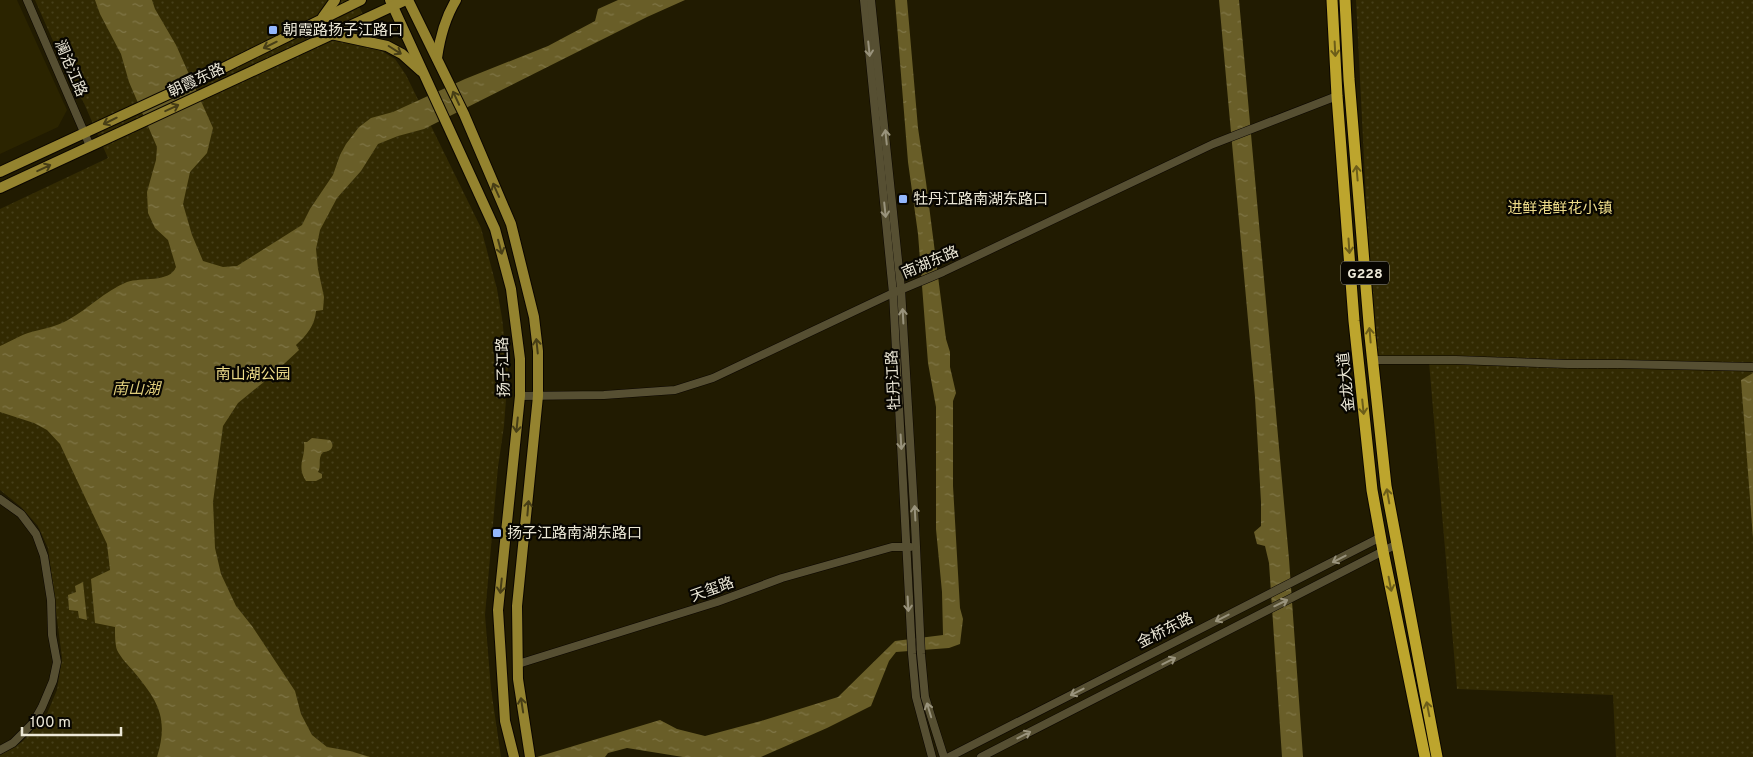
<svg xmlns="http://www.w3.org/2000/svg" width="1753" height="757" viewBox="0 0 1753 757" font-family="Overpass,'Noto Sans SC',sans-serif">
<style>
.built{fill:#2b2400}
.park{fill:url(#park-dots)}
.water{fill:url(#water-ripples)}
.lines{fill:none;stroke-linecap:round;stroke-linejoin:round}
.minor-casing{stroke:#0b0600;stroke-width:9}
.major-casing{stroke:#0b0600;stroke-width:12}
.highway-casing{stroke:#0b0600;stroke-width:13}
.minor{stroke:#564f32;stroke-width:8}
.major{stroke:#94832f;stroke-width:10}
.highway{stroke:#bda52d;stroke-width:11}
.oneway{stroke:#473e16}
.oneway2{stroke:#99937c}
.oneway3{stroke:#6c5d19}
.poi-dot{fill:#93b7fd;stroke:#080601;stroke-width:2}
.labels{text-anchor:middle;stroke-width:4.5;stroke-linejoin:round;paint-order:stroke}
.shield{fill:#080601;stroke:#a7a496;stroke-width:1}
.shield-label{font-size:14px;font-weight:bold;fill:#ebe7d6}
.poi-label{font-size:15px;fill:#ebe7d6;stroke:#080601;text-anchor:start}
.street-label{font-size:15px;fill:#ebe7d6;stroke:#080601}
.park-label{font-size:15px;fill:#eedc89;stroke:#080601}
.water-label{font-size:16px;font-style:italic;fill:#decc7a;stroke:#080601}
</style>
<defs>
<pattern id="park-dots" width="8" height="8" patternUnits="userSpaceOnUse" patternTransform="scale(1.25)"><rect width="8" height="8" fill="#322a02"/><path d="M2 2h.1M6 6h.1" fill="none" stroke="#463f1a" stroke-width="1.8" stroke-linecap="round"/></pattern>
<pattern id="water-ripples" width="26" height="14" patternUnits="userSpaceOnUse" patternTransform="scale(1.25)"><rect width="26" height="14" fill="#695e28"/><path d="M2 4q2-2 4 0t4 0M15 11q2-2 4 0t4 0" fill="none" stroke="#7f7546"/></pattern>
</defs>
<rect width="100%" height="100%" fill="#211b01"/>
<polygon class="built" points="0,0 17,0 67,110 58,127 0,154"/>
<g class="park">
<polygon points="35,0 356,0 380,50 395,59 406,75 481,228 497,289 502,318 508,372 504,426 498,467 485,615 491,689 501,757 0,757 0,755 22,742 46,716 57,690 62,658 48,548 38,526 21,507 0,490 0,209 108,158 83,101 76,93"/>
<polygon points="1356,0 1753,0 1753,757 1616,757 1613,695 1457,689 1429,362 1376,363 1367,218"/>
</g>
<g class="water">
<path d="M 95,0 L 152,0 L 155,9 L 176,45 L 213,128 L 207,153 L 190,172 L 183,204 L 192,235 L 203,261 L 223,267 L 237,266 L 302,225 L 310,209 L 333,175 L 340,155 L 346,144 L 359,127 L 371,118 L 393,112 L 465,79 L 548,46 L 595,21 L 598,9 L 618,0 L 685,0 L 647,17 L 424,129 L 398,136 L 378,144 L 361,171 L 337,198 L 320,230 L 316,249 L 318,269 L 324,297 L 323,310 L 316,311 C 315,325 307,335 296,345 L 299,350 L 271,376 L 238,403 L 223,426 L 213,502 L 215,548 L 221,574 L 236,606 L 252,626 L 295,691 L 301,714 L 312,735 L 327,747 L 350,751 L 370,757 L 157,757 C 169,718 158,701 134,672 C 128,665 121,658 117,650 C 115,644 115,634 115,627 L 95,623 L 91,579 L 110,570 L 107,544 L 60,444 L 47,430 L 34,423 L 0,412 L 0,346 C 9,342 19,336 28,333 C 42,329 55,327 68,320 C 88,309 105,291 127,282 C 141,277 170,283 176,267 L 168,240 L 155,228 L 148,213 L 147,192 L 156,160 L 157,147 L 129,82 L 121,54 L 100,14 Z"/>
<polygon points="895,0 907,0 918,128 926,182 946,339 950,352 950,367 956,393 953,401 953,486 960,608 963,619 960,644 949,648 896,652 889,661 871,706 827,728 761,757 683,757 627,748 608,753 605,757 537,757 660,720 677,729 705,736 761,721 838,697 895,641 943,635 942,592 936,529 936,407 928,363 918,234 908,162"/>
<polygon points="1219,0 1239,0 1289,559 1303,757 1282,757 1269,563 1265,546 1257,544 1254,532 1261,526 1261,502 1255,397"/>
<polygon points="1753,373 1753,538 1741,380"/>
<path d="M 312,438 L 330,440 C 336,447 330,452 323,452 C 317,459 322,466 318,472 L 322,474 L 322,478 L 316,481 L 306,481 C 296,465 306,458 304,442 L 307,442 Z"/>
<polygon points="83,582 87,620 79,618 78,611 69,610 68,595 76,592 75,586"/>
</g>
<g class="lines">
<g class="minor-casing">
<g id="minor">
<polyline points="27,0 90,146"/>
<polyline points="864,0 893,293 912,654 916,697 932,757"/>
<polyline points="871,0 901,289 915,525 921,654 925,697 944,757"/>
<polyline points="1373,360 1456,360 1568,364 1620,364 1753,367"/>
<polyline points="520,396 604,395 675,390 713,378 893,293 943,272 1213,144 1337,96"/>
<polyline points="0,499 21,514 36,534 44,556 51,600 52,635 57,662 53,681 42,707 33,723 13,743 0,750"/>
<polyline points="518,664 717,602 782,578 892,547 910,547"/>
<polyline points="949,757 1381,537"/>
<polyline points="981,757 1397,544"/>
</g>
</g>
<g class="major-casing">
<g id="major">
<polyline points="390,0 495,229 511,289 520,359 520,396 498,610 505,721 514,757"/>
<polyline points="408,0 464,114 511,224 534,317 538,351 538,396 517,606 518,679 530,757"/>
<polyline points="323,17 335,0"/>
<polyline points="331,34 387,46 402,54 421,71"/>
<path d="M 437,58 C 440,37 445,18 456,0"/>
<polyline points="0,172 199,80 361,0"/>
<polyline points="0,188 406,0"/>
</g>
</g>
<g class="highway-casing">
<g id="highway">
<polyline points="1332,0 1337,96 1354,321 1372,490 1383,551 1425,757"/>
<polyline points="1345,0 1349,79 1370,336 1386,486 1437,757"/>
</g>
</g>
<use href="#minor" class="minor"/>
<use href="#major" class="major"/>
<use href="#highway" class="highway"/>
</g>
<defs><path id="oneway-shaft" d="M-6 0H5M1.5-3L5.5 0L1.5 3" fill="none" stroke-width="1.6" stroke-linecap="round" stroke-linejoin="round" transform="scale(1.25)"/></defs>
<g class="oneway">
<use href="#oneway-shaft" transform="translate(270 45) rotate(154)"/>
<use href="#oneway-shaft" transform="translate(395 50) rotate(32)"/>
<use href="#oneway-shaft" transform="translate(456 98) rotate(-115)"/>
<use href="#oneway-shaft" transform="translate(172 108) rotate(-25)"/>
<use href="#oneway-shaft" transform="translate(110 121) rotate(154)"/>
<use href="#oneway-shaft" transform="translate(44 168) rotate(-25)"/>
<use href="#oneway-shaft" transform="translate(496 190) rotate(-114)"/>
<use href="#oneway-shaft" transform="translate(500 247) rotate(75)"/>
<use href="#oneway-shaft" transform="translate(537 346) rotate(-96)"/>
<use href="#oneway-shaft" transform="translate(517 425) rotate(96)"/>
<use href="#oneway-shaft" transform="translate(528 508) rotate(-85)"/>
<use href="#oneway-shaft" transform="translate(501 586) rotate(96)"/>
<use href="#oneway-shaft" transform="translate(522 705) rotate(-99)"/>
</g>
<g class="oneway2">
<use href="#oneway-shaft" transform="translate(869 49) rotate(84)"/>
<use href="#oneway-shaft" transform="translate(886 137) rotate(-96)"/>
<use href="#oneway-shaft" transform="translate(885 210) rotate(84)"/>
<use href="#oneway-shaft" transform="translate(903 316) rotate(-93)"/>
<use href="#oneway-shaft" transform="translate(901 442) rotate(87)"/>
<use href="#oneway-shaft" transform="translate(915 513) rotate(-93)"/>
<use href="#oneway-shaft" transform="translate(1339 559) rotate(153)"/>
<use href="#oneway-shaft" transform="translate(1281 603) rotate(-26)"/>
<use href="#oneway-shaft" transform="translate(908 604) rotate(87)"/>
<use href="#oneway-shaft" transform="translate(1222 618) rotate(153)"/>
<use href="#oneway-shaft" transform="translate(1169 661) rotate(-27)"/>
<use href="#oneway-shaft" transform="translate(1077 692) rotate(153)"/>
<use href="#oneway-shaft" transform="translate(929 710) rotate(-107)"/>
<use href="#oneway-shaft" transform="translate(1024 735) rotate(-27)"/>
</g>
<g class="oneway3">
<use href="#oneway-shaft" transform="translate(1335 49) rotate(87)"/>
<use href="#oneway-shaft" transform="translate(1357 173) rotate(-95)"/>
<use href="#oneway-shaft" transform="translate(1349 246) rotate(86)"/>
<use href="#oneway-shaft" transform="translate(1370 335) rotate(-95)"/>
<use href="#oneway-shaft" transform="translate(1363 407) rotate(84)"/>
<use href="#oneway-shaft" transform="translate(1388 496) rotate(-100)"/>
<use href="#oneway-shaft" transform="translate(1390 584) rotate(79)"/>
<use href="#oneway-shaft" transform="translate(1428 709) rotate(-101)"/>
</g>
<g class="poi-dot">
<rect x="268" y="25" width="10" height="10" rx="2.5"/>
<rect x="898" y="194" width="10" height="10" rx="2.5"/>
<rect x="492" y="528" width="10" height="10" rx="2.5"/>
</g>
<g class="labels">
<rect class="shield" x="1341" y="261.5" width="48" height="23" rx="4"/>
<g class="shield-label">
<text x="1365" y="278">G228</text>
</g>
<g class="poi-label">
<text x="283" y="35">朝霞路扬子江路口</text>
<text x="913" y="204">牡丹江路南湖东路口</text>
<text x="507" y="538">扬子江路南湖东路口</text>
</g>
<g class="street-label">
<text transform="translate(71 68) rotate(67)" y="5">澜沧江路</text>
<text transform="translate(196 80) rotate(-25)" y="5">朝霞东路</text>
<text transform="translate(930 262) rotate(-23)" y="5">南湖东路</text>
<text transform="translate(503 367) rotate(-92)" y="5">扬子江路</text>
<text transform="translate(893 380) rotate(-93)" y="5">牡丹江路</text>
<text transform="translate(1346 382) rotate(-96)" y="5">金龙大道</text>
<text transform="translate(712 589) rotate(-20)" y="5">天玺路</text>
<text transform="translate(1165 630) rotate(-27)" y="5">金桥东路</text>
</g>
<g class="park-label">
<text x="1560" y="213">进鲜港鲜花小镇</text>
<text x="253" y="379">南山湖公园</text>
</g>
<g class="water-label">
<text x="136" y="394">南山湖</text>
</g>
</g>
<path d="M22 727v8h99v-8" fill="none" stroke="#ebe7d6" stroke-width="2.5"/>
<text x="30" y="727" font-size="15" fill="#ebe7d6" stroke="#080601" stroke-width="4" paint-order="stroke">100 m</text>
</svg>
